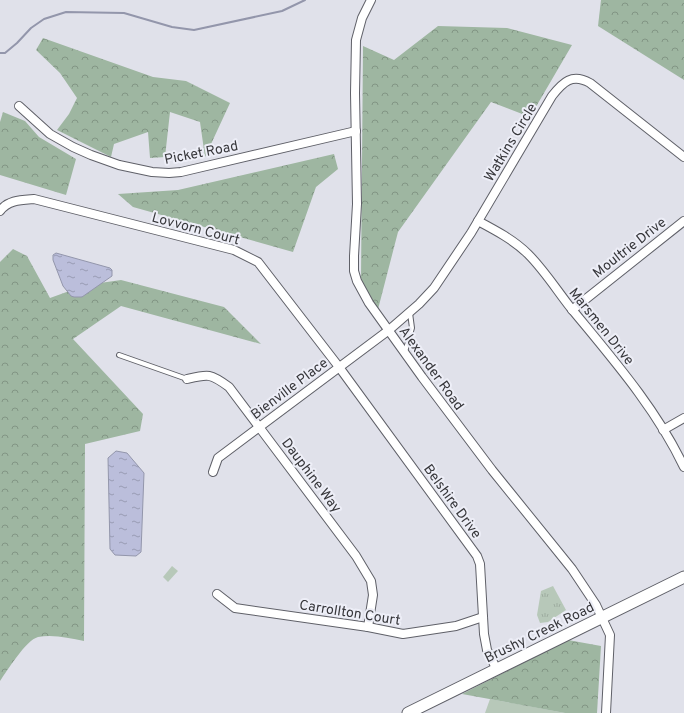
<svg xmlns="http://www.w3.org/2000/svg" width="684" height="713" viewBox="0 0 684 713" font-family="Overpass,sans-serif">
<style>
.grass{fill:#b7c8b9}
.forest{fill:url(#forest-crowns)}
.park{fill:url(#park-tufts)}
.water{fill:url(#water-ripples);stroke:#9396ab}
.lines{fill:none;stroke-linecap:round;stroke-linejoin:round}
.stream{stroke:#9396ab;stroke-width:2}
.lane-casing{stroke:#5f6068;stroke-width:6}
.street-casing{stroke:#5f6068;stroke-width:10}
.secondary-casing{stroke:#5f6068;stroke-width:13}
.lane{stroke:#fff;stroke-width:4}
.street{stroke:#fff;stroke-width:8}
.secondary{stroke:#fff;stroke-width:11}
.labels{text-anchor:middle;stroke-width:4;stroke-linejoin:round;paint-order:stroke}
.street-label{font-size:14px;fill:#37373b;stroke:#edeef7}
</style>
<defs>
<pattern id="forest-crowns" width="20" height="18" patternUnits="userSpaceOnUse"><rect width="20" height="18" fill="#9eb6a1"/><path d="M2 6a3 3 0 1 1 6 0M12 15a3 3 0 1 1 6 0" fill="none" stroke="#829584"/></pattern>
<pattern id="park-tufts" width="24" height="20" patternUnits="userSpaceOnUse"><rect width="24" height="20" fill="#b7c8b9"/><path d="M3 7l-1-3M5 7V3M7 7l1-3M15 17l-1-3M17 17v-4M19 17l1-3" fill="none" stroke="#9eaca0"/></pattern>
<pattern id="water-ripples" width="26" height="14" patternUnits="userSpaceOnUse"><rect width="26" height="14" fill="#bbbedb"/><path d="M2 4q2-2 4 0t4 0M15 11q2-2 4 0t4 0" fill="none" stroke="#999bb3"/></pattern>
</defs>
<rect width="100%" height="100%" fill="#e0e1ea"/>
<g class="grass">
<polygon points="172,566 178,571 168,582 163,577"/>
<polygon points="490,699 565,713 485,713"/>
</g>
<g class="forest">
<polygon points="601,0 684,0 684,80 598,26"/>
<polygon points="438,26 507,28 572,45 530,117 491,102 398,232 376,317 361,278 363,46 394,60"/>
<polygon points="43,38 153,77 186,81 230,103 205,157 200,122 170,112 165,157 150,158 148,132 114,144 111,157 57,130 69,114 77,98 60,73 36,50"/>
<polygon points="3,112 25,121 39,137 76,159 66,195 0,175 0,122"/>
<polygon points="334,154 338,169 316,187 293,252 133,207 118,194 178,190"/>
<path d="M 13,249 L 27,256 L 50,298 L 86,285 L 121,280 L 224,307 L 261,344 L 121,306 L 73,339 L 143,414 L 140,431 L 85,444 L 84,641 C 69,638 53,634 38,637 C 26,640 7,671 0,681 L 0,262 Z"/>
<polygon points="568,640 601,646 597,713 565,713 462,694"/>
</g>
<polygon class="park" points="553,586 566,610 548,622 540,623 537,615 541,591"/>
<g class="water">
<polygon points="56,253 110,268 112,270 112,276 82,297 74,297 71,296 63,286 53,260 53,255"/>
<polygon points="116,451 127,453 144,473 141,552 136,556 115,555 110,549 108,458"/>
</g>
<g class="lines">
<polyline class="stream" points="0,53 5,53 17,43 31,28 44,19 66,12 124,13 172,27 194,30 282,11 305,0"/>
<g class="lane-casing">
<g id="lane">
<polyline points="405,352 412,328 410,313"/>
<polyline points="119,355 187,379"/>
</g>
</g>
<g class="street-casing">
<g id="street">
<polyline points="371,0 362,18 356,40 355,93 357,204 354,256 354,271 357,281 369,303 422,377 492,470 572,569 596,605 610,635 606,713"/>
<polyline points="19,106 50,134 73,147 91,155 119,165 152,172 169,173 181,172 356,131"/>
<path d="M 0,211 C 8,200 21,200 34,199 L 234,250 L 258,262 L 339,367 L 477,556 L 480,564 L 484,634 L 487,650 L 497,670"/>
<path d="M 478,221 C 495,230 514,240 528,254 C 544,270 556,289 570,307 C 611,357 656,408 684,467"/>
<polyline points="572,310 684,221"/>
<path d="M 187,379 C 208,374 210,373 229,387 L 356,556 L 371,581 L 373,595 L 368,627"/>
<polyline points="663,430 684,418"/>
<path d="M 213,472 L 218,458 L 389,330 L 419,304 L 434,288 L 471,233 L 552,96 C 563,82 572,73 590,83 L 684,157"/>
<polyline points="217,594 235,608 368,627 403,634 456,626 483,617"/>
</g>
</g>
<g class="secondary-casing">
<polyline id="secondary" points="408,713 684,577"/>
</g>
<use href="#lane" class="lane"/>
<use href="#street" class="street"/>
<use href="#secondary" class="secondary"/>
</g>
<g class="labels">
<g class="street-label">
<text transform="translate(510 142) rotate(-59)" y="5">Watkins Circle</text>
<text transform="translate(201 152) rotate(-11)" y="5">Picket Road</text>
<text transform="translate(196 228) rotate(15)" y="5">Lovvorn Court</text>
<text transform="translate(629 247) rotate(-38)" y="5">Moultrie Drive</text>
<text transform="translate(602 326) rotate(51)" y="5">Marsmen Drive</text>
<text transform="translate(432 368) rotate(54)" y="5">Alexander Road</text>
<text transform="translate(289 388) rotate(-37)" y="5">Bienville Place</text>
<text transform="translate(312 475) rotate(53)" y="5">Dauphine Way</text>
<text transform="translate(453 501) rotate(54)" y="5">Belshire Drive</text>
<text transform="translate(350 612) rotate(9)" y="5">Carrollton Court</text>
<text transform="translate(539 632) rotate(-26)" y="5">Brushy Creek Road</text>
</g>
</g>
</svg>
